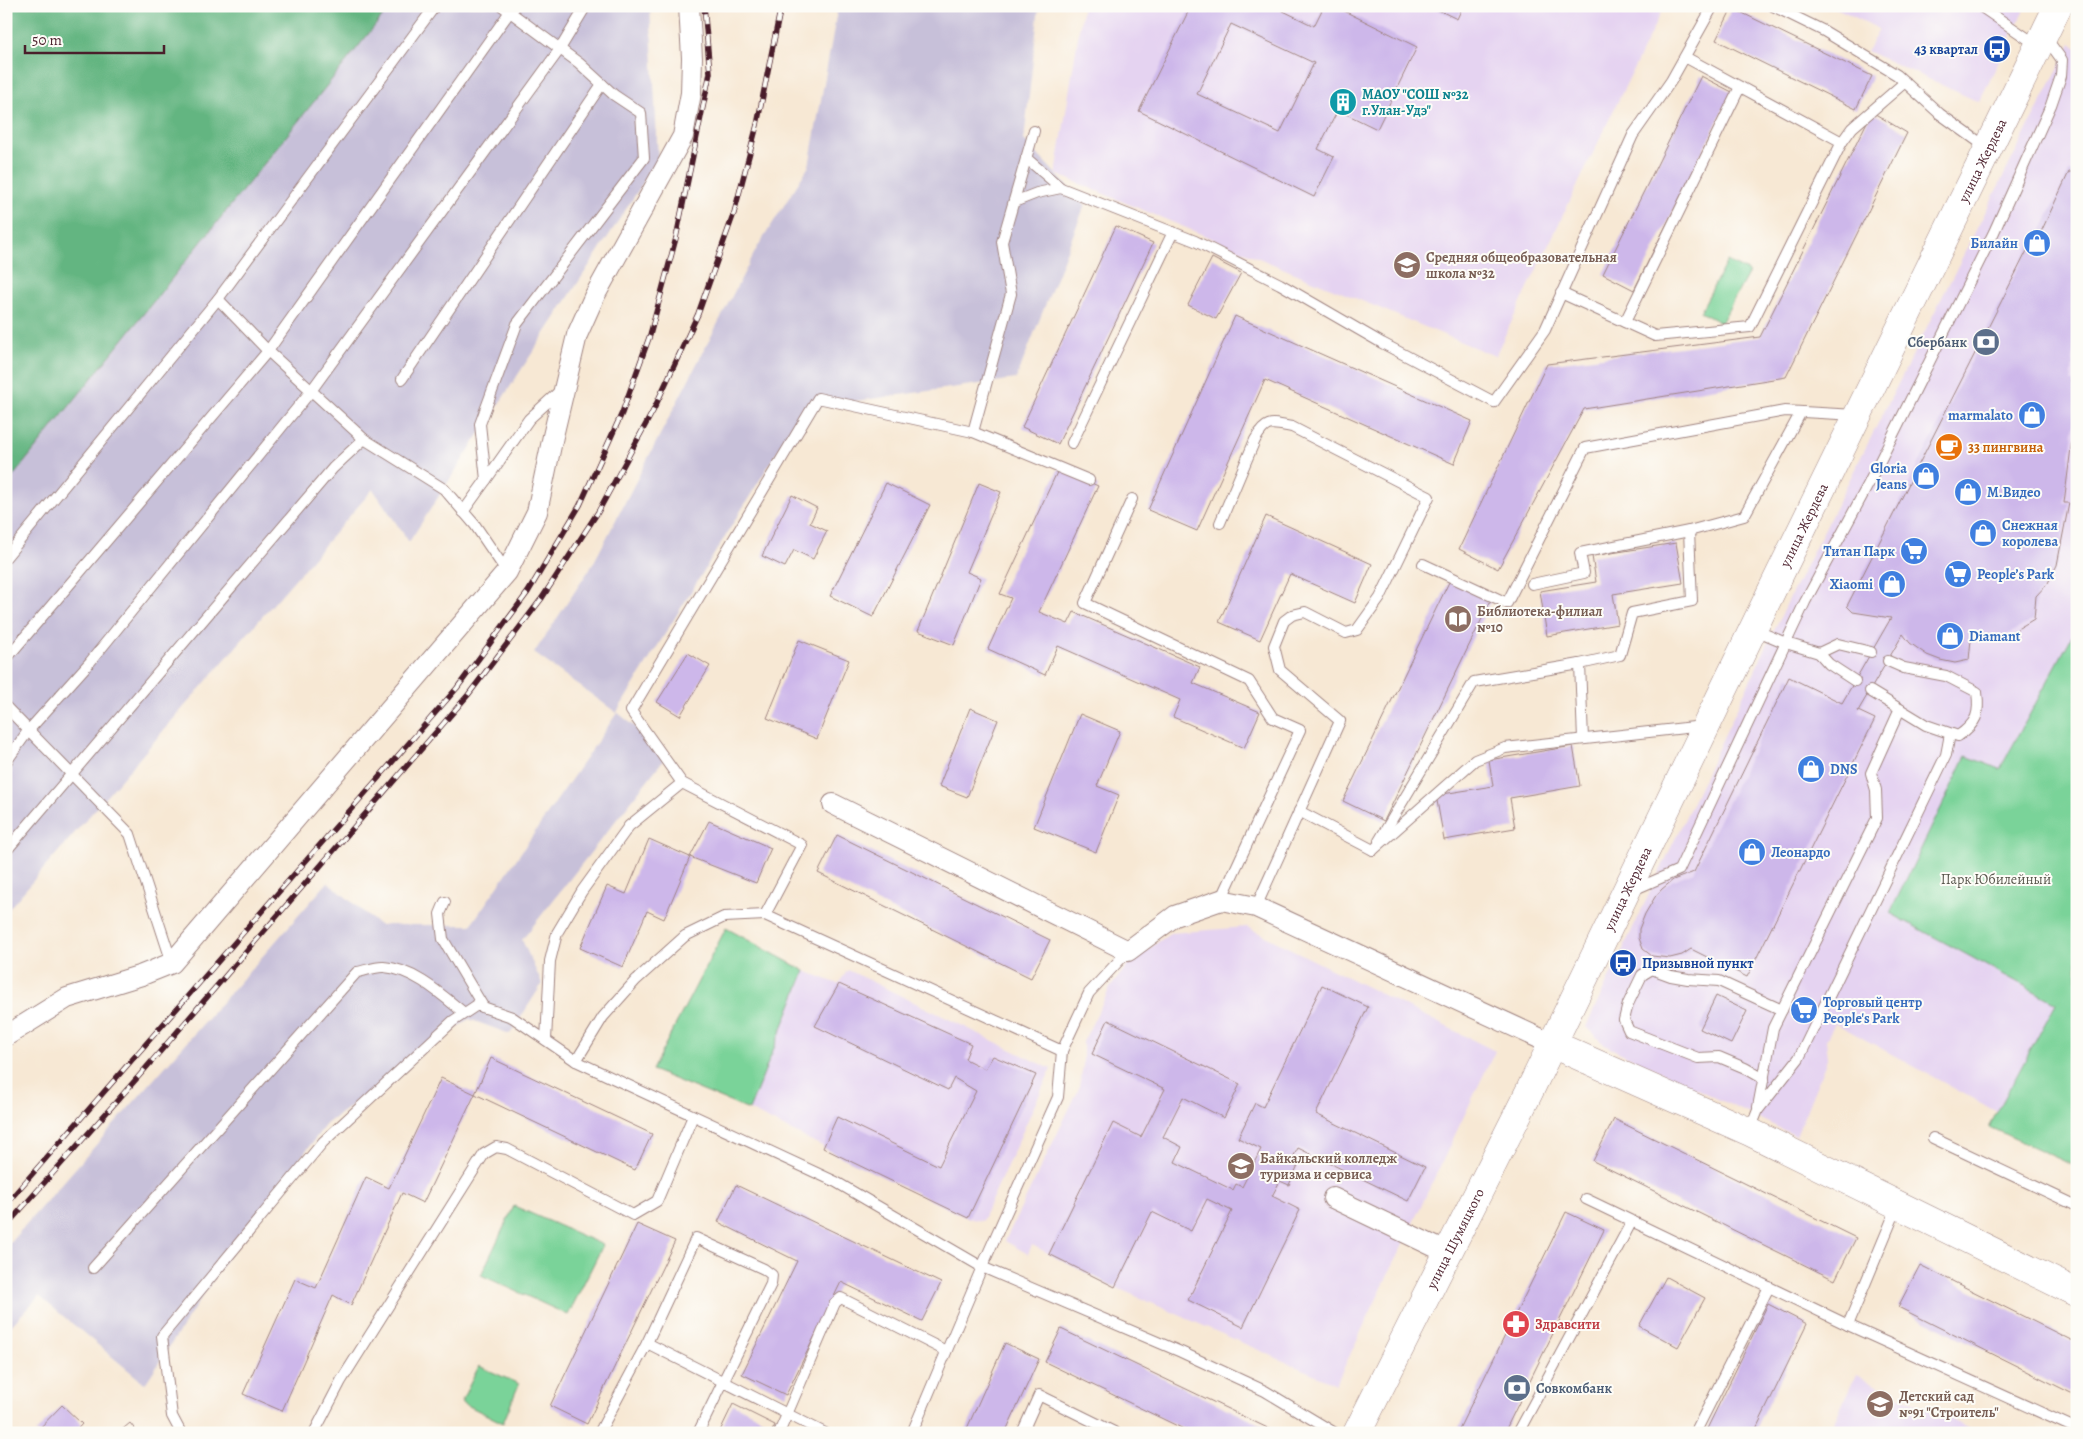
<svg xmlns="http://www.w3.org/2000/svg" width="2083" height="1439" viewBox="0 0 2083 1439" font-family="Alegreya,serif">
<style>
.built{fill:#e5d3f1}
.industrial{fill:#c7c0d9}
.green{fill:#7ad399;stroke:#627962}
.forest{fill:#63b581;stroke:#566a56}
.building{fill:#cdb7ea;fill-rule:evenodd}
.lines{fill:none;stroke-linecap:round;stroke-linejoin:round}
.lane-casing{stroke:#a08480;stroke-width:12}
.street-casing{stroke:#a08480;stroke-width:22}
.secondary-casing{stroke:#a08480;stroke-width:29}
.lane{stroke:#fff;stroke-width:10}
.street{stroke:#fff;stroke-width:20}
.secondary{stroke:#fff;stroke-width:28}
.rail-casing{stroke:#4a1f2b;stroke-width:5.5}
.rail{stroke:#fdfcf7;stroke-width:4;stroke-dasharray:11;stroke-linecap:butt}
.labels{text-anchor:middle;stroke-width:4;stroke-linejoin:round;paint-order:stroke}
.transit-label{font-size:14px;font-weight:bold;fill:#164399;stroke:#fdfcf7;text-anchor:end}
.culture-label{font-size:14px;font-weight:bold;fill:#0d838f;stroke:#fdfcf7;text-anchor:start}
.street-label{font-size:14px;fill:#4a1f2b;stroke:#fdfcf7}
.shop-label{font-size:14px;font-weight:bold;fill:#366cbe;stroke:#fdfcf7;text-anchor:start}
.education-label{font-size:14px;font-weight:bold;fill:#785e54;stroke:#fdfcf7;text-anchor:start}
.service-label{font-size:14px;font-weight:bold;fill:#4e5e75;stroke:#fdfcf7;text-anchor:end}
.food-label{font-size:14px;font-weight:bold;fill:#c56008;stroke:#fdfcf7;text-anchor:start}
.park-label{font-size:14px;fill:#58554c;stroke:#fdfcf7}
.health-label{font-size:14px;font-weight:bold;fill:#be3a42;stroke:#fdfcf7;text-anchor:start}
</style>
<rect width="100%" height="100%" fill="#fdfcf7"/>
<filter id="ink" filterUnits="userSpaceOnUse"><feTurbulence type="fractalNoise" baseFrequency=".02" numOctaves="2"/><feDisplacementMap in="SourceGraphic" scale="10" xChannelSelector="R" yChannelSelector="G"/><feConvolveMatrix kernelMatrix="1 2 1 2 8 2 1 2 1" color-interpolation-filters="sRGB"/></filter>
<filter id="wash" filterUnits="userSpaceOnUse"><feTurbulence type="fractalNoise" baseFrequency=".0096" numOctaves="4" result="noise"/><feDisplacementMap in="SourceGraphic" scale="20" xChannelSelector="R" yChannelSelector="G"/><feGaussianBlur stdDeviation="1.12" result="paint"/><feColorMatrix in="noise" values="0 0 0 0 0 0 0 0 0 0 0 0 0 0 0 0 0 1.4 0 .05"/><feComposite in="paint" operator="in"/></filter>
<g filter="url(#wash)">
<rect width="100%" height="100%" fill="#f7e8d4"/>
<g class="built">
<polygon points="1083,6 1664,6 1495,356 1056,174"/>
<polygon points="1832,6 2026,6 1979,102 1867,51 1879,29"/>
<polygon points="2071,43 2077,48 2077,627 2000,769 1966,757 1890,913 2056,1003 1997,1112 1835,1023 1826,1040 1828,1057 1796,1136 1606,1046 1586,1027 1788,601"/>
<polygon points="1247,927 1495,1051 1336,1384 1115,1287 1032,1245 1028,1254 1005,1241 1078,1091 1083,1066 1083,1042 1110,988 1129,963 1171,933"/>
<polygon points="726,928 805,971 838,984 848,970 1051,1069 982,1221 968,1218 749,1110 652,1070"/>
<polygon points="1856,1375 1978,1433 1829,1433"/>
</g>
<g class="industrial">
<polygon points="340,6 650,6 658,160 409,542 373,489 6,912 6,444"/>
<polygon points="838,6 1039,6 1024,140 1085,205 1016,379 804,408 617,712 668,754 522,940 542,984 510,1034 469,1019 326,1124 235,1246 145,1384 39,1296 6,1331 6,1247 328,882 379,925 471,925 617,713 534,653 593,564 757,248 809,166"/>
</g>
<g class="green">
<polygon points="1727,261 1749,272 1721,323 1700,312"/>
<polygon points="2077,627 2077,1167 1989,1127 2056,1003 1890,913 1966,756 2000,769"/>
<polygon points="726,928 805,971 749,1110 652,1070"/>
<polygon points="514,1206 603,1245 568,1315 481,1275"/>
<polygon points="479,1366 519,1384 503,1423 461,1402"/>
</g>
<polygon class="forest" points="6,6 387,6 382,17 6,485"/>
<g id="blocks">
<g class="building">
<path d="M 1191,6 L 1273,6 L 1314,26 L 1324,6 L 1334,6 L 1417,47 L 1377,129 L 1338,110 L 1318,149 L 1334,157 L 1314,197 L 1139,111 ZM 1231,24 L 1314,63 L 1280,133 L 1197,94 Z"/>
<polygon points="1430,6 1463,6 1457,19"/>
<polygon points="1889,6 1923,6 1923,9 1888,9"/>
<polygon points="1732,8 1872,76 1856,109 1716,40"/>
<polygon points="1701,76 1732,92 1634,290 1603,274"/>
<polygon points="1872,112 1907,133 1786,377 1584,409 1498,569 1459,549 1547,364 1760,337"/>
<polygon points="2069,172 2077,172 2077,319 2071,382 2077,382 2077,400 2064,503 2069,503 2057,565 2048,583 2036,596 2034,619 2009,634 1990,638 1971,639 1969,660 1955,663 1940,660 1927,655 1910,643 1903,634 1858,711 1875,719 1747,977 1691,949 1682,955 1670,958 1652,956 1643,949 1639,938 1639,929 1645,914 1655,897 1662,889 1673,880 1694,872 1789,677 1842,703 1891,618 1853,612 1847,606 2037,231 2041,232"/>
<polygon points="1116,226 1153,243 1058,444 1022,427"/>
<polygon points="1212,258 1241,273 1216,319 1188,305"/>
<polygon points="1235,316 1472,421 1454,464 1265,380 1197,531 1148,510"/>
<polygon points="1059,468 1098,486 1039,612 1068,624 1074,612 1200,667 1193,683 1260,712 1244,748 1173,717 1180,700 1058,646 1045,675 988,649 1011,598 1000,594"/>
<polygon points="886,483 930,505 873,617 830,596"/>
<polygon points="979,483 1001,492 967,572 981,578 954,645 918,631"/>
<polygon points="792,495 817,508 810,523 827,531 813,559 794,550 785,567 762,556"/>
<polygon points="1266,516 1372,564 1355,603 1290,574 1260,640 1219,622"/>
<polygon points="1676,543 1683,583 1613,594 1618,624 1547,636 1540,591 1596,582 1592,556"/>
<polygon points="1450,580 1491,600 1384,821 1343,801"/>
<polygon points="799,640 849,660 817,739 767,718"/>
<polygon points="688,653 710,666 680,716 657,702"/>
<polygon points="970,708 998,720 967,797 939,786"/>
<polygon points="1080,714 1120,731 1097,786 1119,795 1096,852 1034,827"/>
<polygon points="1573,746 1580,786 1510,798 1515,828 1444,840 1436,795 1493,786 1489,760"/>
<polygon points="709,821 771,848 756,883 690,857"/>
<polygon points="837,835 1050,940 1031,978 818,873"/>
<polygon points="649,839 690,857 664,919 647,911 623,967 580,948 607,886 626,894"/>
<polygon points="839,984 971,1044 965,1059 985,1069 993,1056 1036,1075 968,1218 823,1148 837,1117 939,1166 976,1091 954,1078 948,1090 815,1026"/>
<polygon points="1322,985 1368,1007 1316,1114 1425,1167 1408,1201 1298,1148 1291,1161 1298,1165 1289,1185 1280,1181 1272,1196 1300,1210 1243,1327 1188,1300 1232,1211 1207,1199 1191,1231 1152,1212 1115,1287 1049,1254 1113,1123 1141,1137 1165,1089 1092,1054 1108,1020 1240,1084 1224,1118 1183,1097 1163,1137 1182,1147 1175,1162 1233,1190 1236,1184 1242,1187 1261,1149 1238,1138 1255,1103 1263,1107"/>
<polygon points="1716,996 1747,1011 1731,1044 1700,1029"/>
<polygon points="491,1058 652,1134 635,1170 475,1094 423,1203 402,1193 351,1305 333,1295 282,1411 243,1394 295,1279 316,1288 366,1177 389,1188 441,1078 475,1094"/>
<polygon points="1614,1119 1856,1238 1835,1280 1593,1161"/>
<polygon points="736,1185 941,1283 922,1321 841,1282 786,1395 742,1374 797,1261 718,1222"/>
<polygon points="1566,1212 1604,1230 1504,1433 1457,1433"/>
<polygon points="637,1224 675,1241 587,1424 550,1406"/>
<polygon points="1920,1265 2077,1343 2077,1396 1898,1307"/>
<polygon points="1666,1277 1705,1298 1678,1347 1639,1326"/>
<polygon points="1768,1304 1807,1324 1754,1433 1705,1433"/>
<polygon points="1061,1329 1278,1433 1192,1433 1045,1362"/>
<polygon points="1005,1343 1039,1359 1005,1433 965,1433"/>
<polygon points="733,1404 775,1425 771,1433 719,1433"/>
<polygon points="62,1405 82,1424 74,1433 35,1433"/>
<polygon points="130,1423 138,1433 118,1433"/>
</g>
</g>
</g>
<g filter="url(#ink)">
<use href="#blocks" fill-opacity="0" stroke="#a08480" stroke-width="1"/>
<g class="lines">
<g class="lane-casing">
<g id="lane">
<polyline points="1773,6 1824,31 1897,75 1940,114 1986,147"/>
<polyline points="1980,6 2037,45"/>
<polyline points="1685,57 1842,142"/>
<polyline points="1034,131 1002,242 1011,294 973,432 1089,480"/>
<polyline points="1026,158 1061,188 1195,241 1280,284 1382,343 1494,402 1545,330 1633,135 1671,81 1713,6"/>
<polyline points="1014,202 1037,193 1061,188"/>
<polyline points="1561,293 1655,336 1750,327 1842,142 1852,128 1905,82"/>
<polyline points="218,299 268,351 364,439 444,489 475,525 507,572"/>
<polyline points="1625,322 1740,87"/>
<polyline points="402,379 602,84"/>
<polyline points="973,432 818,398 631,711 682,783 802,845 765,915 1062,1051"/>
<polyline points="1072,443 1173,232"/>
<polyline points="486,480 529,419 562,389"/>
<polyline points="1132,499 1085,603 1249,681 1273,718 1300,730 1221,900"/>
<polyline points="463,512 486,480 480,424 517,324 644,158 641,113 614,95 579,63 502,6"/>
<path d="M 1220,523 L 1255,440 C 1266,420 1271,423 1292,427 L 1429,497 L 1380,598 L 1357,630 L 1346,633 L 1305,612 L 1292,615 L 1284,621 L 1274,646 L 1280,670 L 1340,721 L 1256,907"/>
<polyline points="6,557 218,299 435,6"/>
<polyline points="1423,564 1507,603 1585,448 1785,411 1856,415"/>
<polyline points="1532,584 1584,573 1580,553 1689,531"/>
<polyline points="1755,630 1786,643 1819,653 1829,664 1855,681"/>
<polyline points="1819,653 1838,644 1871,652"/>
<polyline points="6,659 268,351 514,6"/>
<path d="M 1870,691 L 1926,725 L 1958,736 C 1977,723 1980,714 1977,692 L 1946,676 L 1904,668 L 1888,661"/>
<polyline points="6,707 130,834 172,963"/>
<polyline points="1583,739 1580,664 1620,655 1632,613 1692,601 1689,531 1744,516 1801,412"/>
<polyline points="6,762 28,731 90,662 311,391 560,49 586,6"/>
<polyline points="1299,811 1373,850"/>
<polyline points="1379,841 1474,682 1580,664"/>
<polyline points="1373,850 1475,760 1505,748 1703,726"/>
<polyline points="6,851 333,468 364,439"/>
<polyline points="1633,890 1679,870 1805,602 1869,483 1994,232 2051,105 2061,76 2062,60 2046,38"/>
<polyline points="445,902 440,914 443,939 484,1008"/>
<polyline points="546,1040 550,961 557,933 582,891 629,826 682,783"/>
<polyline points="576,1061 603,1017 636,980 685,936 724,917 765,915"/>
<polyline points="1764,1079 1745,1068 1719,1057 1698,1058 1629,1031 1624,1020 1628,1004 1642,975 1652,969 1671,976 1688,979 1719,981 1782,1010"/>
<polyline points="1758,1107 1773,1028 1877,818 1876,790 1871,773 1900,709"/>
<polyline points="1750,1130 1758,1110 1799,1058 1946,755 1950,734"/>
<polyline points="1933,1138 2077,1206"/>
<polyline points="1586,1199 1848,1325 1898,1205"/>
<path d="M 93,1268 L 357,972 C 365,971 376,966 384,967 C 414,969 442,995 464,1013"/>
<polyline points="1848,1325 2077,1429"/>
<polyline points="647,1343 825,1433"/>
<polyline points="181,1433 172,1416 162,1336 323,1142 453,1021 477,1005 512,1017 576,1061 836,1182 982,1267 1181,1352 1265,1391 1335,1433"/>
<polyline points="314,1433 341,1381 484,1154 496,1147 507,1149 633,1215 657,1201 693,1116"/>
<polyline points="599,1433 647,1343 696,1238 764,1269 772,1275 771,1284 698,1433"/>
<polyline points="779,1433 835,1303 841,1298 946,1351"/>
<polyline points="912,1433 982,1267 1058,1097 1062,1051 1089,993 1128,951"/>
<polyline points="1022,1433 1039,1395 1116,1433"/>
<polyline points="1518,1433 1632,1221"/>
<polyline points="1695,1433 1769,1287"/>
</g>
</g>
<g class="street-casing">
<g id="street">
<polyline points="833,804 1128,951 1175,916 1221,900 1256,907 1552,1044"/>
<polyline points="6,1036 67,998 142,975 172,963 507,572 537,512 553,436 577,335 594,297 683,136 691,93 692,58 689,6"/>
<polyline points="1333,1198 1448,1253"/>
</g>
</g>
<g class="secondary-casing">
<g id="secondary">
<polyline points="1552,1044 1750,1132 2077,1293"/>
<path id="s1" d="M 1357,1433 L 1529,1092 L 1772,590 L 2058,6"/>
</g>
</g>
<use href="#lane" class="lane"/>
<use href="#street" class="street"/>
<use href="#secondary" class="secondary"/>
<g class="rail-casing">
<g id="rail">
<polyline points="6,1204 457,688 528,592 580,505 622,413 650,335 676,238 710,73 704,6"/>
<polyline points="6,1226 139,1076 468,695 542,598 598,512 653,411 698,314 734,213 757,125 781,6"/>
</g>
</g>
<use href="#rail" class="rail"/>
</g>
</g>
<defs>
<g id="bus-disc" transform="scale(1.4375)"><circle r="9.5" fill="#1a4fb4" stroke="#fdfcf7"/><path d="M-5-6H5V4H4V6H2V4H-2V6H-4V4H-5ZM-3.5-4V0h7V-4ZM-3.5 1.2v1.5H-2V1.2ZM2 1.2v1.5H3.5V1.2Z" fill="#fff"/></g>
<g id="building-disc" transform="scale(1.4375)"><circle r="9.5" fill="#0f9aa8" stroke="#fdfcf7"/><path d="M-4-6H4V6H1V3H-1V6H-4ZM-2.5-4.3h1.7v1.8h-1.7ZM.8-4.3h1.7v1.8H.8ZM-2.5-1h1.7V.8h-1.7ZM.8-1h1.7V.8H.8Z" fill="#fff"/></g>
<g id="shop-disc" transform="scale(1.4375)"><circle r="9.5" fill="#3f7fe0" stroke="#fdfcf7"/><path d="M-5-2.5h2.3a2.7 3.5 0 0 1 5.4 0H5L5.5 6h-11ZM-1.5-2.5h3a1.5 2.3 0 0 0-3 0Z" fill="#fff"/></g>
<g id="school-disc" transform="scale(1.4375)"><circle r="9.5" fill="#8d6e63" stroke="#fdfcf7"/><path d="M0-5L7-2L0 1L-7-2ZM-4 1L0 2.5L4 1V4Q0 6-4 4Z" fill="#fff"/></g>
<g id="bank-disc" transform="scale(1.4375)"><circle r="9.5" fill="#5c6f8a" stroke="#fdfcf7"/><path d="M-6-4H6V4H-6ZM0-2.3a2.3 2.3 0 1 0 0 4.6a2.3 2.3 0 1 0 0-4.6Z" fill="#fff"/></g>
<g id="cafe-disc" transform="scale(1.4375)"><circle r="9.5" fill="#e8710a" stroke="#fdfcf7"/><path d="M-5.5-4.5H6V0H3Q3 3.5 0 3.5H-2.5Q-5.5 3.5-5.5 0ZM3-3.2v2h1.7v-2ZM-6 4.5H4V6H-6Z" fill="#fff"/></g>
<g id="supermarket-disc" transform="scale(1.4375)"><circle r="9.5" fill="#3f7fe0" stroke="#fdfcf7"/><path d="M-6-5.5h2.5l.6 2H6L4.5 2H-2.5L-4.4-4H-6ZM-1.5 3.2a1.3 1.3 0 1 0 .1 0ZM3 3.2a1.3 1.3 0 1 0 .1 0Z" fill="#fff"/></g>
<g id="library-disc" transform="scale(1.4375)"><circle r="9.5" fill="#8d6e63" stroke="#fdfcf7"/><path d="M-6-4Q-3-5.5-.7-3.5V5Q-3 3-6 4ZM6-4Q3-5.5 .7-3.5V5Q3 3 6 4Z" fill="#fff"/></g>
<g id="university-disc" transform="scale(1.4375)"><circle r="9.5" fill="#8d6e63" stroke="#fdfcf7"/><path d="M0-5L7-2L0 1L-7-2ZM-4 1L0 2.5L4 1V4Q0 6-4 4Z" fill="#fff"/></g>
<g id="pharmacy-disc" transform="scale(1.4375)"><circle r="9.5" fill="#e0444e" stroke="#fdfcf7"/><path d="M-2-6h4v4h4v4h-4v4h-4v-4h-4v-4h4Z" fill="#fff"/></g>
</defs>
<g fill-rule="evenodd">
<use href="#bus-disc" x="1997" y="49"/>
<use href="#building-disc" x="1343" y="102"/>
<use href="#shop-disc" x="2037" y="243"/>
<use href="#school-disc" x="1407" y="265"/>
<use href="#bank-disc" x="1986" y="342"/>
<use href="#shop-disc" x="2032" y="415"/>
<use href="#cafe-disc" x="1949" y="447"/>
<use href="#shop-disc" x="1926" y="476"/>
<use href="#shop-disc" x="1968" y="492"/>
<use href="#shop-disc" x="1983" y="533"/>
<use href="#supermarket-disc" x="1914" y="551"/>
<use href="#supermarket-disc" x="1958" y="574"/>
<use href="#shop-disc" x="1892" y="584"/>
<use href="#library-disc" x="1458" y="619"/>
<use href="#shop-disc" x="1950" y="636"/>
<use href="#shop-disc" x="1811" y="769"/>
<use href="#shop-disc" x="1752" y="852"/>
<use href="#bus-disc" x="1623" y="963"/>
<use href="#supermarket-disc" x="1804" y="1010"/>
<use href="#university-disc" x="1241" y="1166"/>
<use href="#pharmacy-disc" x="1516" y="1324"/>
<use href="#bank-disc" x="1517" y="1388"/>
<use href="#school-disc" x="1880" y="1404"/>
</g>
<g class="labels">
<g class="transit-label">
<text x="1978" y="54">43 квартал</text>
<text x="1642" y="968" text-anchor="start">Призывной пункт</text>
</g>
<g class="culture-label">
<text x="1362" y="99">МАОУ "СОШ №32<tspan x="1362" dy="16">г.Улан-Удэ"</tspan></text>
</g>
<g class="street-label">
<text dy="5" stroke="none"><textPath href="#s1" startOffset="1418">улица Жердева</textPath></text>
<text dy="5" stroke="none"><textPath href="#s1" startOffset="1012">улица Жердева</textPath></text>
<text dy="5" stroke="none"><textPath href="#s1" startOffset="608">улица Жердева</textPath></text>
<text dy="5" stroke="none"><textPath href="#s1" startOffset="218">улица Шумяцкого</textPath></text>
</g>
<g class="shop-label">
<text x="2018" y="248" text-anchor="end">Билайн</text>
<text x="2013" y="420" text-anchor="end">marmalato</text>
<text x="1907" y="473" text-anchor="end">Gloria<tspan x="1907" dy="16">Jeans</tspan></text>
<text x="1987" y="497">М.Видео</text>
<text x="2002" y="530">Снежная<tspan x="2002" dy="16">королева</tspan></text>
<text x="1895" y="556" text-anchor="end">Титан Парк</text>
<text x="1977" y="579">People’s Park</text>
<text x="1873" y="589" text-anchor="end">Xiaomi</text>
<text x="1969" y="641">Diamant</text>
<text x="1830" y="774">DNS</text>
<text x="1771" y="857">Леонардо</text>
<text x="1823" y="1007">Торговый центр<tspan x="1823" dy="16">People's Park</tspan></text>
</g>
<g class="education-label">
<text x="1426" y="262">Средняя общеобразовательная<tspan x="1426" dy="16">школа №32</tspan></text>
<text x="1477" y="616">Библиотека-филиал<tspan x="1477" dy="16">№10</tspan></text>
<text x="1260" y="1163">Байкальский колледж<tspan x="1260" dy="16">туризма и сервиса</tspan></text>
<text x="1899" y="1401">Детский сад<tspan x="1899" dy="16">№91 "Строитель"</tspan></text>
</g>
<g class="service-label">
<text x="1967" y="347">Сбербанк</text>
<text x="1536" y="1393" text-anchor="start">Совкомбанк</text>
</g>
<g class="food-label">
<text x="1968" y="452">33 пингвина</text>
</g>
<g class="park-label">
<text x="1996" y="884">Парк Юбилейный</text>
</g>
<g class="health-label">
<text x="1535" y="1329">Здравсити</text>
</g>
</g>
<rect width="2083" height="1439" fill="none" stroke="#fdfcf7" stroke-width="25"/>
<path d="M25 45v8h139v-8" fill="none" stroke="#4a1f2b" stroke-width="2.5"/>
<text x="32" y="45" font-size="15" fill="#4a1f2b" stroke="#fdfcf7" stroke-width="4" paint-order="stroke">50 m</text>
</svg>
